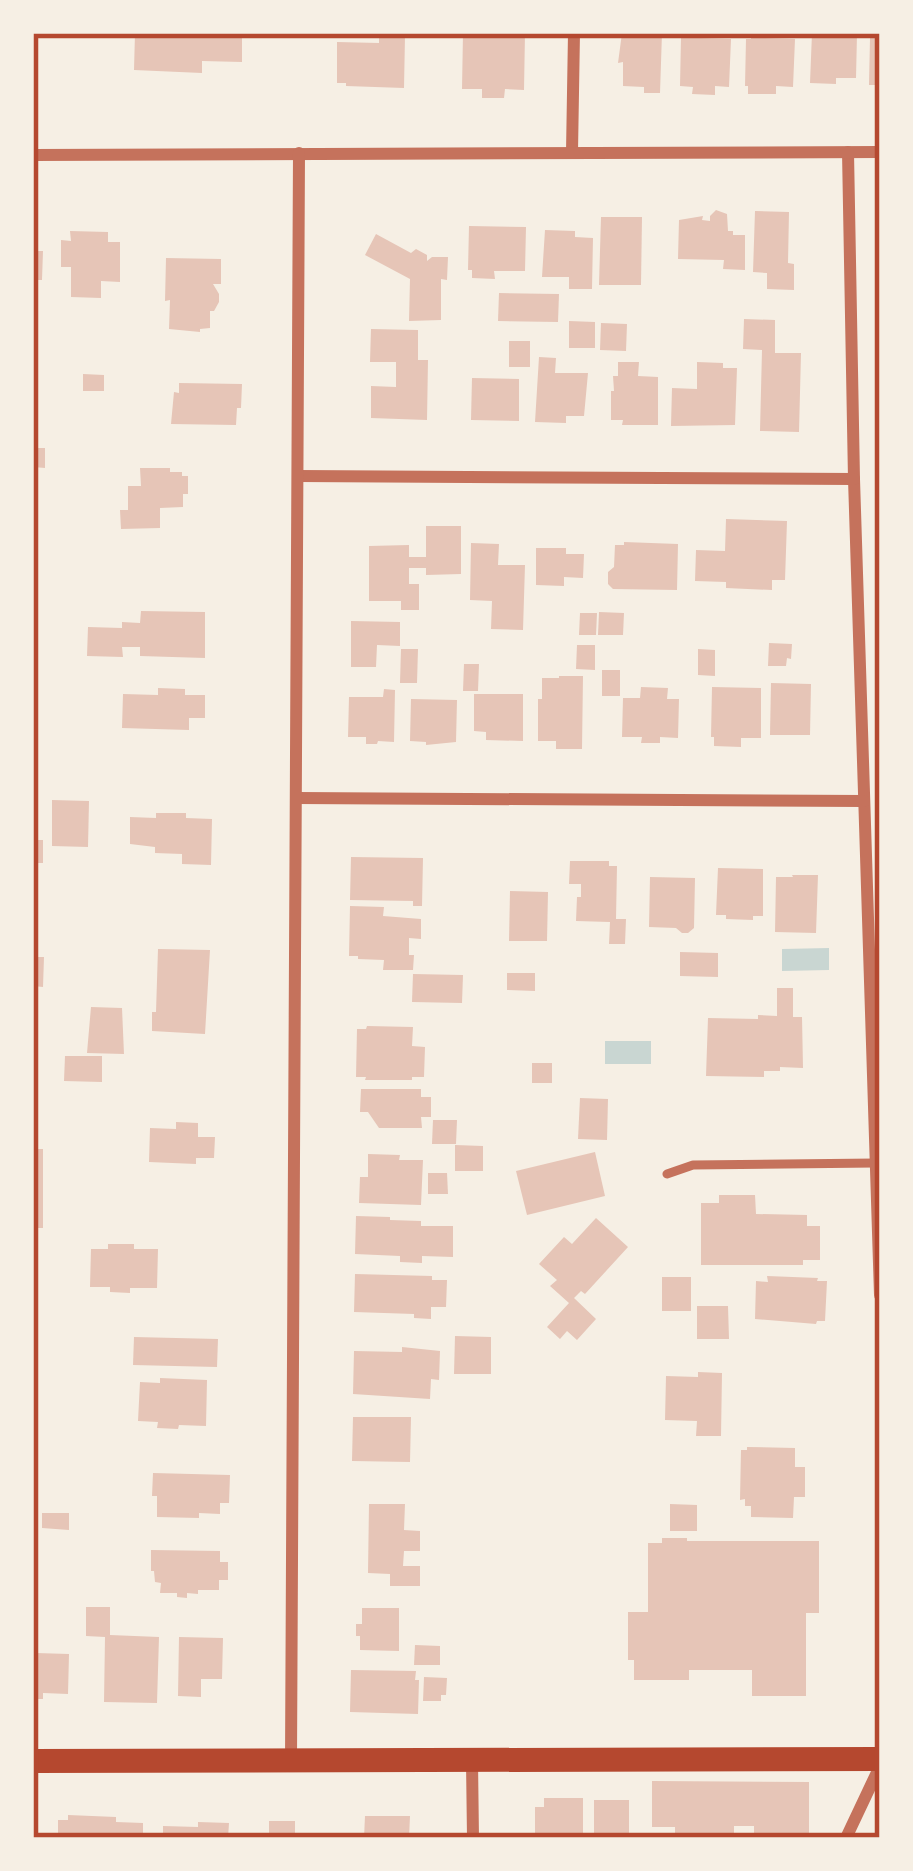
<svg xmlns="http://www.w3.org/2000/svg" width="913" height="1871" viewBox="0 0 913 1871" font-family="'Noto Sans',sans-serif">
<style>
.water{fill:#c9d6d2}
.building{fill:#e6c5b7}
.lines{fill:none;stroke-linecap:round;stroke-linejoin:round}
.service{stroke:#c5725c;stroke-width:9}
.minor{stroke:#c5725c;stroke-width:12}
.secondary{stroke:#b5482f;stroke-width:24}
.neatline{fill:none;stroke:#b5482f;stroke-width:4.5}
</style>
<rect width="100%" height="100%" fill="#f6efe4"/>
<g class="water">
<polygon points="829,948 829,970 782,971 782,949"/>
<rect x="605" y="1041" width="46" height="23"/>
</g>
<g class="building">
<polygon points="135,33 242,33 242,62 202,61 202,73 134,70"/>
<polygon points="463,33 525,33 524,90 505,89 504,98 482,98 482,89 462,89"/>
<polygon points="622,33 662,33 660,93 644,93 644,87 623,86 623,62 618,63"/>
<polygon points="751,33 765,34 765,38 795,39 793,87 776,86 776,94 748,94 748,86 745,86 746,39 751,39"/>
<polygon points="812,33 857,34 856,78 836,78 836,84 810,83"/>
<polygon points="686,34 701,34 701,38 731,39 729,87 715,86 715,95 692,94 693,87 680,86 681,38 686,38"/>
<polygon points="379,35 405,36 404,88 346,86 346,83 337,83 337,42 379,43"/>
<polygon points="870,38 880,38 880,85 869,85"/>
<polygon points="716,210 727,214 728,231 733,231 733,235 745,235 745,270 723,269 724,260 678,259 679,220 703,216 702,220 710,221 710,216"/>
<polygon points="755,211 789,212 788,263 794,264 794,290 767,289 767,273 753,272"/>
<polygon points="601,217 642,217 641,285 599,285"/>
<polygon points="469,226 526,227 525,271 494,271 495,279 472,278 472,270 468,270"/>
<polygon points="545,230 575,231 575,237 593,238 592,289 569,289 569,277 542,277"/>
<polygon points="70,231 108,232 108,242 120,242 120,282 101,281 101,298 71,297 71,267 61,267 61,240 71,241"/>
<polygon points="376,234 411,253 416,249 427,255 427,261 432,257 448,257 447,280 441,279 441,320 409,321 410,279 365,255"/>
<polygon points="33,251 43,251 42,280 33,280"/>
<polygon points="166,258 221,259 221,284 213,284 219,294 219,302 214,311 210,311 210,328 200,329 200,332 169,329 170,300 165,301"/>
<polygon points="499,293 559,294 558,322 498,321"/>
<polygon points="744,319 775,320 775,353 801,353 799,432 760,431 762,350 743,349"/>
<polygon points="569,321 595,322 595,348 569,348"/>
<polygon points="601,323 627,324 626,351 600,350"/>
<polygon points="371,329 418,330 418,360 428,360 427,420 371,418 371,386 396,387 396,362 370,362"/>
<rect x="509" y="341" width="21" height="26"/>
<polygon points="539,357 556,358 555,373 588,373 584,416 566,416 566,423 535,422"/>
<polygon points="618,362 639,362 638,376 658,377 658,425 622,425 623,420 611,420 611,391 614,391 613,376 618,376"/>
<polygon points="697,362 723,363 723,368 737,368 735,425 671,426 672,388 697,389"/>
<polygon points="83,374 104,375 104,391 83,391"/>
<polygon points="472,378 519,379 519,421 471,420"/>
<polygon points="179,383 242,384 241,408 237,408 236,425 171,424 174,392 179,393"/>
<polygon points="33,448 45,448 45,468 33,467"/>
<polygon points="140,468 170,468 170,472 182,472 182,476 188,476 188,494 183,494 183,507 160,508 160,528 121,529 120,510 128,510 128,486 141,486"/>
<polygon points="726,519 787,521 785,580 772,580 772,590 726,588 726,582 695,581 696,550 725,551"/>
<polygon points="426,526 461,526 461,574 426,575 426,568 409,568 409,584 419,584 419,610 401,610 401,601 369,601 369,546 409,545 409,557 426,557"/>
<polygon points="624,542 678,544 677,590 613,589 608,584 608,572 614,567 615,545 624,545"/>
<polygon points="471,543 499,544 498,565 525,565 523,630 491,629 492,601 470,600"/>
<polygon points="536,548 566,548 566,554 584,554 583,578 564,577 564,586 536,585"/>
<polygon points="141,611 205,612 205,658 140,656 140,647 122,647 123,657 87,656 88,627 122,628 122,622 140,623"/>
<polygon points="599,612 624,613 623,635 598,635"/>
<polygon points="580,613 597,613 596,635 579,635"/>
<polygon points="351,621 400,622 400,646 377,645 376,667 351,667"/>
<polygon points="769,643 792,644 791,659 787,658 786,666 768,666"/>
<polygon points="577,645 595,645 595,670 576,669"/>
<polygon points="401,649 418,649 417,683 400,683"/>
<polygon points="698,649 715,650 715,676 698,675"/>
<polygon points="464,664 479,664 478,691 463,691"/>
<rect x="602" y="670" width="18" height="26"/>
<polygon points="559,676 583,676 582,749 556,749 556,741 538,741 538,699 542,699 542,678 559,678"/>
<polygon points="771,683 811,684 810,735 770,735"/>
<polygon points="641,687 668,688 667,699 679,699 678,738 660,737 660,743 641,743 642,737 622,737 623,698 640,698"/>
<polygon points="712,687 761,688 761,738 741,738 741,747 714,746 714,737 711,737"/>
<polygon points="158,688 185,689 185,695 205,695 205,718 189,718 189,730 122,728 123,694 158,695"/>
<polygon points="384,689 395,690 394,742 378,741 377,744 366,744 366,737 348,737 349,697 383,697"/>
<polygon points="474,694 523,694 523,741 486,740 486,732 474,731"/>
<polygon points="411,699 457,700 456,742 426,745 426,742 410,741"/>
<polygon points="52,800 89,801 88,847 52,846"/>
<polygon points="156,813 186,813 186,818 212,819 211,865 182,864 182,854 155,853 155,847 130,844 130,817 156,818"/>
<rect x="33" y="840" width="10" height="23"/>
<polygon points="351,857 423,858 422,906 413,906 413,901 350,900"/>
<polygon points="570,861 609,861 609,866 617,866 616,919 626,919 625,944 609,944 610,922 576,921 577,897 581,897 581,884 569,884"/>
<polygon points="718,868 763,869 763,916 753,916 753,920 726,919 726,915 716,915"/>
<polygon points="792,875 818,875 816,933 775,932 776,877 793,877"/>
<polygon points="650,877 695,878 694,928 688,933 682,933 676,928 649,927"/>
<polygon points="510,891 548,892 547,941 509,941"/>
<polygon points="350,906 384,907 383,916 421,919 421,939 409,938 409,955 414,955 413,970 383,970 384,960 358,959 358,956 349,956"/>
<polygon points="158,949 210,950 205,1034 152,1031 152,1012 156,1012"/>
<polygon points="680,952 718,953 718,977 680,976"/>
<polygon points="33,957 44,957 43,987 33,986"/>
<polygon points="507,973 535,973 535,991 507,990"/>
<polygon points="413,974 463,975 462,1003 412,1002"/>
<polygon points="777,988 793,988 793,1017 802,1017 803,1068 780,1067 780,1071 764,1071 764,1077 706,1076 708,1018 758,1019 758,1015 777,1016"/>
<polygon points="91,1007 122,1008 124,1054 87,1053"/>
<polygon points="367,1026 413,1027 412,1046 425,1047 424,1077 412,1077 412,1080 365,1080 366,1077 356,1077 357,1029 366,1029"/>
<polygon points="65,1056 102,1056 102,1082 64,1081"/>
<rect x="532" y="1063" width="20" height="20"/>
<polygon points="361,1089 421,1089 421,1097 431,1097 431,1117 421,1117 422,1128 379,1128 368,1112 360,1112"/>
<polygon points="580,1098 608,1099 607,1140 578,1139"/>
<polygon points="433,1120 457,1120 456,1144 432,1144"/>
<polygon points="176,1122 198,1123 198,1137 215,1137 214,1158 196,1158 196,1164 149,1162 150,1128 176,1129"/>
<polygon points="455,1145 483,1146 483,1171 455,1171"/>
<rect x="33" y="1149" width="10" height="79"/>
<polygon points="595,1152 605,1196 527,1215 516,1171"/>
<polygon points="368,1154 400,1155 399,1160 423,1160 421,1205 359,1203 360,1177 368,1177"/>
<polygon points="428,1173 447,1173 448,1194 428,1194"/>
<polygon points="719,1195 755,1195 756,1214 807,1215 807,1226 820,1226 820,1260 803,1260 803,1265 701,1265 701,1203 719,1203"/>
<polygon points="356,1216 390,1217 390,1220 421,1221 421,1226 453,1226 453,1257 422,1256 422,1263 400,1262 400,1256 355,1254"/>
<polygon points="596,1218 628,1247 585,1294 581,1291 574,1298 596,1319 577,1340 567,1331 560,1339 547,1327 569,1303 550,1286 557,1280 539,1264 564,1237 572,1244"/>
<polygon points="108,1244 134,1244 134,1249 158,1249 157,1288 130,1288 130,1293 110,1292 110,1287 90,1287 91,1249 108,1249"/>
<polygon points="355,1274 432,1276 432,1280 447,1280 446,1307 431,1307 431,1319 414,1318 414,1314 354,1312"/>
<polygon points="767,1276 818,1278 817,1281 827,1281 825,1321 817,1321 816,1324 755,1319 756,1281 768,1282"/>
<rect x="662" y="1277" width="29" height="34"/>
<polygon points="697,1306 728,1306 729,1339 697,1339"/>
<polygon points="455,1336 491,1337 491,1374 454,1374"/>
<polygon points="134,1337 218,1339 217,1367 133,1365"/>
<polygon points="402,1347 440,1351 439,1380 431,1379 430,1399 353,1394 354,1351 402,1352"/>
<polygon points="698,1372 722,1373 721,1436 696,1436 697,1421 665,1420 666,1376 698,1377"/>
<polygon points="160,1378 207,1380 206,1426 179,1425 178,1429 157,1428 158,1422 138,1421 140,1382 160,1383"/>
<polygon points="353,1417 411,1417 410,1462 352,1461"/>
<polygon points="747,1447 795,1448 795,1467 805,1467 805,1497 794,1497 793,1518 751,1517 751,1506 745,1506 745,1499 740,1500 741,1450 747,1450"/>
<polygon points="153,1473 230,1475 229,1503 220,1503 220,1514 199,1513 199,1518 157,1517 157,1496 152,1496"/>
<polygon points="369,1504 405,1504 404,1530 420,1531 420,1551 404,1551 403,1566 420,1566 420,1586 390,1586 390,1574 368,1573"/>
<polygon points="670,1504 697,1505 697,1531 670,1531"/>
<polygon points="42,1513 69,1513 69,1530 42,1528"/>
<polygon points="662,1538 687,1538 687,1541 819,1541 819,1613 806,1613 806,1696 752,1696 752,1670 689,1670 689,1680 634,1680 634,1660 628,1660 628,1612 648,1612 648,1543 662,1543"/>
<polygon points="151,1550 220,1551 220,1562 228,1562 228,1580 219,1580 219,1590 198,1590 198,1594 187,1593 187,1598 177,1597 177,1593 160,1593 161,1583 155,1582 154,1571 151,1571"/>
<polygon points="86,1607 110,1607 110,1635 159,1637 157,1703 104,1702 105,1637 86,1636"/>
<polygon points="362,1608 399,1608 399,1651 360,1650 360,1636 356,1636 356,1624 362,1624"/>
<polygon points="179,1637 223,1638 222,1679 201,1679 201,1697 178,1696"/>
<polygon points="415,1645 440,1646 440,1665 414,1665"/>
<polygon points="36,1653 69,1654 68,1694 43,1693 43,1699 33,1699 33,1657 36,1657"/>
<polygon points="351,1670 416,1671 415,1680 419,1680 418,1714 350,1712"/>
<polygon points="424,1677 447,1678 446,1695 441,1695 441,1701 423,1701"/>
<polygon points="652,1781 809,1782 809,1835 754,1835 754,1826 734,1826 734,1838 675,1838 675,1827 652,1827"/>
<polygon points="544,1798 583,1798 583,1838 535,1838 535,1807 544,1807"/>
<rect x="594" y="1800" width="35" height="38"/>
<polygon points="68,1815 116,1817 116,1822 143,1823 143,1838 58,1838 58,1820 68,1820"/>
<polygon points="365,1816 410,1816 409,1838 364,1838"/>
<polygon points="269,1821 295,1821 295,1833 317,1833 317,1838 252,1838 252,1833 269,1833"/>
<polygon points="198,1822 229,1823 228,1838 163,1838 163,1826 198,1827"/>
</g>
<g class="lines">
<polyline class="service" points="667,1174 693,1165 875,1163"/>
<g class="minor">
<polyline points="572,152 574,33"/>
<polyline points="848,152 854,479 880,1295"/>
<polyline points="33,155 880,152"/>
<polyline points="298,476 854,479"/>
<polyline points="297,798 864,801"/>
<polyline points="291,1760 299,153"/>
<polyline points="472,1761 473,1838"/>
<polyline points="846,1838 880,1766"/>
</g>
<polyline class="secondary" points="33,1761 880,1759"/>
</g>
<rect width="913" height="1871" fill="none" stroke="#f6efe4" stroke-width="72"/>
<rect x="36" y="36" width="841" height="1799" class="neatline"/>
</svg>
